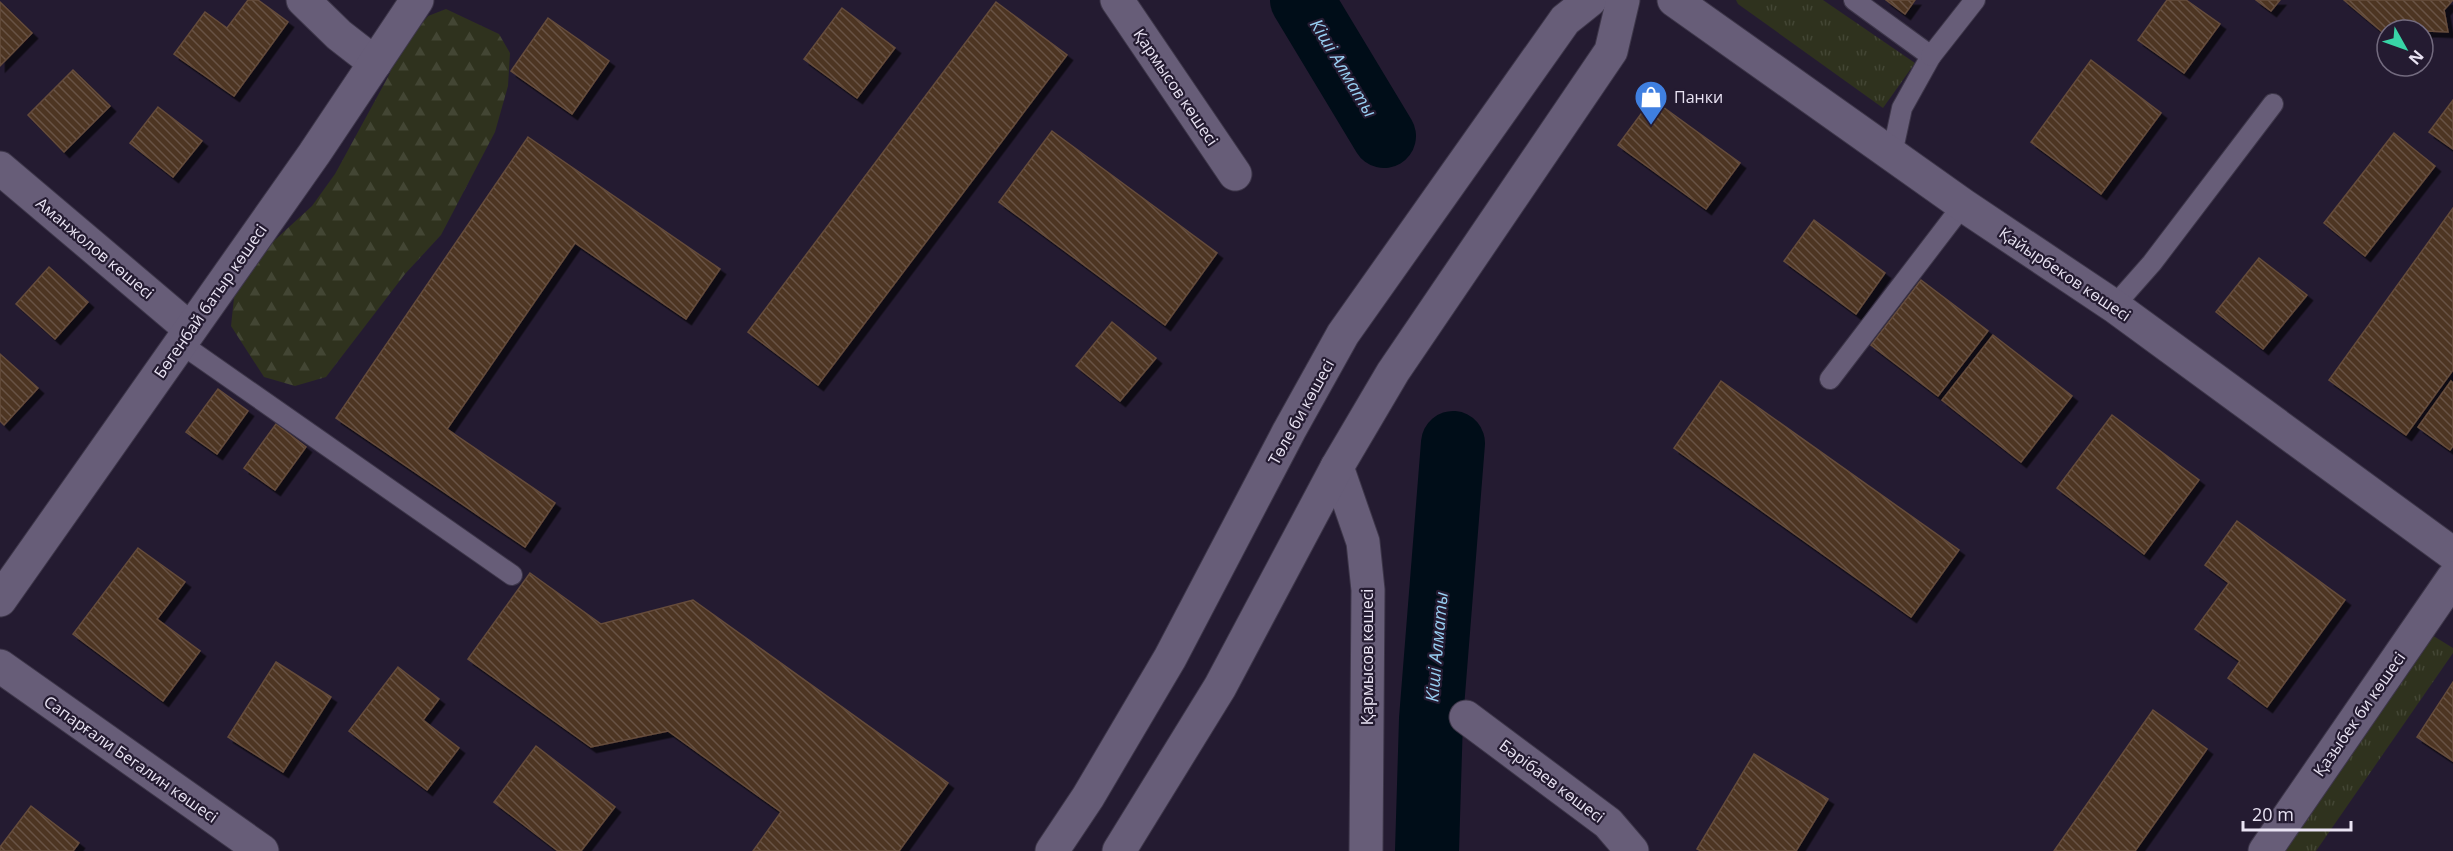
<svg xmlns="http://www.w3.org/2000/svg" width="2453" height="851" viewBox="0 0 2453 851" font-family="'Open Sans',sans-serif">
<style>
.grass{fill:url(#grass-tufts)}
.forest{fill:url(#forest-firs)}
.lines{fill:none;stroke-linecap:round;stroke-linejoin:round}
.river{stroke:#000d18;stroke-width:64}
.building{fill:url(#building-back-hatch);stroke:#654c3b;stroke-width:1.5;filter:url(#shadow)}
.lane-casing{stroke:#3d3649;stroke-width:22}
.street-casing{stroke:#3d3649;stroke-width:35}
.secondary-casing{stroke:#3d3649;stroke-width:35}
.lane{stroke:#675d78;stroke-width:20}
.street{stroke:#675d78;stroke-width:33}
.secondary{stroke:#675d78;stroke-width:33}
.labels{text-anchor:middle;stroke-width:4.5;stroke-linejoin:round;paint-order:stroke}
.street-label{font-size:16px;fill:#e9e3f3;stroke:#241b31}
.poi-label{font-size:16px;fill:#e9e3f3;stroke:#241b31;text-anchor:start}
.water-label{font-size:18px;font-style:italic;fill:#98cff2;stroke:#241b31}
</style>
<defs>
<pattern id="grass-tufts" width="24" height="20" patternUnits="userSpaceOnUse" patternTransform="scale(1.5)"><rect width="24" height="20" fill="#2f321e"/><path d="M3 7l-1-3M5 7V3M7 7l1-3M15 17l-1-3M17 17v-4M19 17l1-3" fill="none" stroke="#434634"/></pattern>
<pattern id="forest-firs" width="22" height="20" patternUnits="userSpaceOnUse" patternTransform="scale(1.5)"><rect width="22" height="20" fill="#2f321e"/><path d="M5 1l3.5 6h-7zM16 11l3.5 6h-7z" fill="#434634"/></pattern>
<pattern id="building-back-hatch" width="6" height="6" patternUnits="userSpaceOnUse" patternTransform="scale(1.5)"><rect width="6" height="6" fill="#4d3524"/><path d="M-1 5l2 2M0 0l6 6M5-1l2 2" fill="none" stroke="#675244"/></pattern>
<filter id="shadow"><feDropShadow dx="5.5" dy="5.5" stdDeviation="0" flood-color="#0009"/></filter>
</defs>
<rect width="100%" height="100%" fill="#241b31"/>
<g class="grass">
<polygon points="1736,0 1823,0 1915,63 1883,108 1738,4"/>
<polygon points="2427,632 2453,648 2453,653 2316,851 2276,851"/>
</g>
<polygon class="forest" points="446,9 499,34 510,53 508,86 495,132 441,235 405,274 326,377 295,386 264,377 231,326 236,279 266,248 312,206 335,174 389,75 397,54 428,16"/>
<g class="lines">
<g class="river">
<polyline points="1302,0 1384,136"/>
<polyline points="1427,851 1431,719 1453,443"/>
</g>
</g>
<g class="building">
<polygon points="248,0 258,0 288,22 234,96 174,54 205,12 227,28"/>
<polygon points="1886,0 1915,0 1905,14"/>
<polygon points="2167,0 2186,0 2220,24 2184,73 2138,40"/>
<polygon points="2256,0 2280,0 2271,11"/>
<polygon points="2344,0 2453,0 2444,10 2448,32 2427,31 2423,36 2423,30 2387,30 2387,36"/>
<polygon points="0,2 32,33 0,66"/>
<polygon points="996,2 1067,55 818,385 748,332"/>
<polygon points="842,8 895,48 857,98 804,59"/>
<polygon points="548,18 609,61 572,114 511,71"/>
<polygon points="2091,60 2161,113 2101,194 2031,142"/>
<polygon points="73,70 110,106 64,152 28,115"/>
<polygon points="1652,99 1740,163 1706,209 1618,145"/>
<polygon points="2453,100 2453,149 2429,132"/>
<polygon points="158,107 202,141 173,177 130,143"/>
<polygon points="1052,131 1217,253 1165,325 999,202"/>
<polygon points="2394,133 2435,166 2365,256 2324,223"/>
<polygon points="528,137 720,269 686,319 575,243 447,429 555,503 525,547 336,418"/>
<polygon points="2453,208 2453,370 2406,435 2329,380"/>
<polygon points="1814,220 1885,273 1856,314 1784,261"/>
<polygon points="2259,258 2307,295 2263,349 2216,312"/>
<polygon points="49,267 88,302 55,339 16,304"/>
<polygon points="1921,280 1988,331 1938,396 1871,345"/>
<polygon points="1112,322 1156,358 1120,401 1076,366"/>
<polygon points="1993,335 2072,396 2021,462 1942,400"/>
<polygon points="0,354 38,388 4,425 0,421"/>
<polygon points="1721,381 1959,550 1911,617 1674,448"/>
<polygon points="2451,381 2453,383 2453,446 2450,450 2418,427"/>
<polygon points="218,389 248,411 217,454 186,432"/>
<polygon points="2112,415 2199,480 2144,554 2057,488"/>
<polygon points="276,424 306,447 275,490 244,468"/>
<polygon points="2237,521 2345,600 2267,707 2228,678 2240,661 2195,629 2229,583 2205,565"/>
<polygon points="138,548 185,582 157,619 200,651 163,701 73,634"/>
<polygon points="530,573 601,624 693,600 948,783 899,851 753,851 781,812 668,731 591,747 468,659"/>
<polygon points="276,662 331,697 283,772 228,737"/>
<polygon points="398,667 439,699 423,720 459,748 427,790 349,731"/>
<polygon points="2453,682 2453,761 2417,737"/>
<polygon points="2153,710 2207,749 2135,851 2054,851"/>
<polygon points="536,746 615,807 581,851 558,851 494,802"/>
<polygon points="1754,754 1828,799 1796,851 1701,851 1697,849"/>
<polygon points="31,806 79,843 73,851 0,851 0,847"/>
</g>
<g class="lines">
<g class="lane-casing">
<g id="lane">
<polyline points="1854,0 1931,56 1902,108 1892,154"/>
<polyline points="1931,56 1975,0"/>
<polyline points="2114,306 2152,263 2273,104"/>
<polyline points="180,343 512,575"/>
<polyline points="1830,379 1963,205"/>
</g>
</g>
<g class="street-casing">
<g id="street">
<polyline points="303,0 339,35 375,63"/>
<polyline points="1117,0 1235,174"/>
<polyline points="0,168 190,329"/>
<polyline points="1337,467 1363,542 1368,590 1366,851"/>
<polyline points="0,666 262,851"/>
<polyline points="1466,717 1608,823 1632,851"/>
</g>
</g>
<g class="secondary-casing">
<g id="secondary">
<polyline points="1674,0 1963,205 2114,306 2453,554"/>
<polyline points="0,600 314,154 417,0"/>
<polyline points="1052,851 1088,797 1170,658 1289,431 1343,334 1565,20 1590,0"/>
<polyline points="1119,851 1220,687 1337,467 1393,372 1611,51 1623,0"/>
<polyline points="2265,851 2453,578"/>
</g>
</g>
<use href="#lane" class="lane"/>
<use href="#street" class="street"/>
<use href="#secondary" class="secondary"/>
</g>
<defs>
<g id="shop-pin" transform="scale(1.725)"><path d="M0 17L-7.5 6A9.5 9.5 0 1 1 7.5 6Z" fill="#3f7fe0" stroke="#241b31"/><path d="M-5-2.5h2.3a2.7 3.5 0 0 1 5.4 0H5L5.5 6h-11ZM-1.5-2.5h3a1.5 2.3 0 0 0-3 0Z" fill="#fff"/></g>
</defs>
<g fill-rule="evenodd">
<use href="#shop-pin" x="1651" y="97"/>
</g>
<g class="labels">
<g class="street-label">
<text transform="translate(1176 87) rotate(56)" y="6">Қармысов көшесі</text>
<text transform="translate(95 248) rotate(40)" y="6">Аманжолов көшесі</text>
<text transform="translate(2065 274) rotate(34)" y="6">Қайырбеков көшесі</text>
<text transform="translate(210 301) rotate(-55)" y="6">Бөгенбай батыр көшесі</text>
<text transform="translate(1301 412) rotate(-61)" y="6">Төле би көшесі</text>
<text transform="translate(1367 657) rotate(-90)" y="6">Қармысов көшесі</text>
<text transform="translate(2359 714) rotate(-55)" y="6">Қазыбек би көшесі</text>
<text transform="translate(131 759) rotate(35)" y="6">Сапарғали Бегалин көшесі</text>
<text transform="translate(1552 781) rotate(37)" y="6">Бәрібаев көшесі</text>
</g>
<g class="poi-label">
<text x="1674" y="103">Панки</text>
</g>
<g class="water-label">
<text transform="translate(1343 68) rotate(59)" y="6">Кіші Алматы</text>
<text transform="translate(1437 647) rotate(-85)" y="6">Кіші Алматы</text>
</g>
</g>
<g transform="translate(2405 48) rotate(130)"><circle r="28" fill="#241b31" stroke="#736b7f" stroke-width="1.5"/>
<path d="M0-4.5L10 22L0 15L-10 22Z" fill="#38d4a6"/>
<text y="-9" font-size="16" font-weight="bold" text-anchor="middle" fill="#e9e3f3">N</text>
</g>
<path d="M2243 821v9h108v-9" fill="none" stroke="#e9e3f3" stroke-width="3"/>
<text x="2252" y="821" font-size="18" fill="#e9e3f3" stroke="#241b31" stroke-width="4.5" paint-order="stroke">20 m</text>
</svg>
